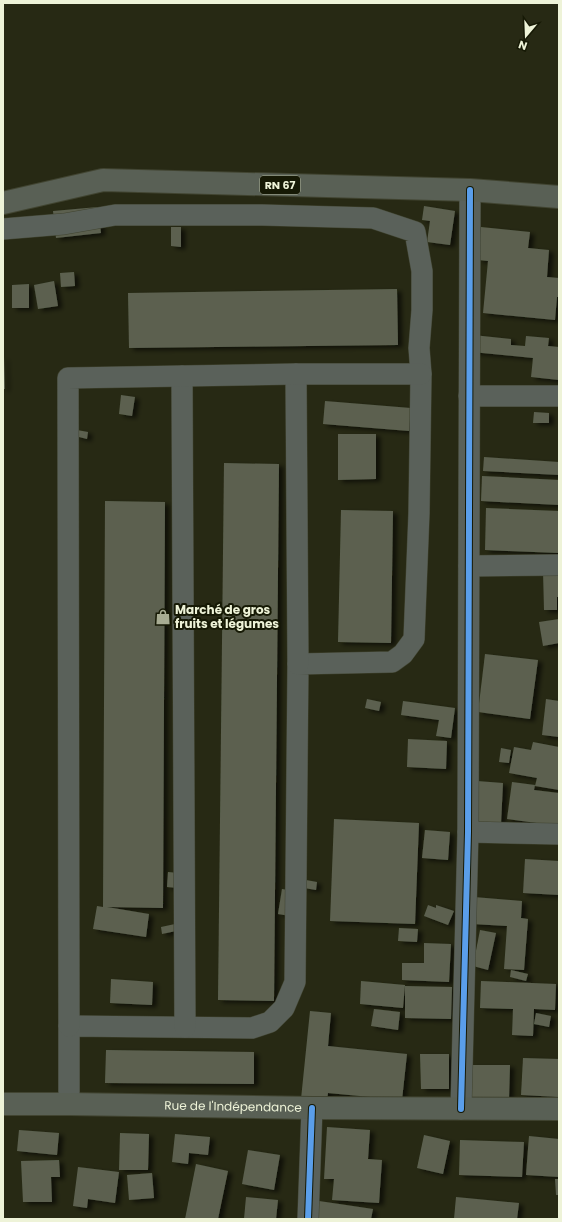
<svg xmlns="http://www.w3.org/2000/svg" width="562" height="1222" viewBox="0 0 562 1222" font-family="Poppins,sans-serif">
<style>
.building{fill:#5b614f;filter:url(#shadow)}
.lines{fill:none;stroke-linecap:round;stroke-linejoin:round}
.minor-casing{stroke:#414431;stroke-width:22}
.major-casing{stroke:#414431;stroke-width:24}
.minor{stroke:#5a615a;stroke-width:21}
.major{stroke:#596055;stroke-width:22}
.cycleway-casing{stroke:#161905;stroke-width:8}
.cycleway{stroke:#5a9eea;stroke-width:6}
.labels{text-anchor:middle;stroke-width:4;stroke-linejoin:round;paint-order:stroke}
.shield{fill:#161905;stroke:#adb299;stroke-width:1}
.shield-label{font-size:11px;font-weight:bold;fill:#eef3d8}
.poi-label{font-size:12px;font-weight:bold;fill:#eef3d8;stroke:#161905;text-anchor:start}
.street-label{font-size:12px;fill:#eef3d8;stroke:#161905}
</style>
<defs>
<filter id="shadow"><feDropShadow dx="4.5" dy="2.5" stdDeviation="2" flood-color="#0009"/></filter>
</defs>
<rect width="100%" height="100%" fill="#272914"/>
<g class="building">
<polygon points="424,206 455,211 450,245 427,242 430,221 422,220"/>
<polygon points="98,207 101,233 56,238 53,211"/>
<polygon points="171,227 181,227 181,247 171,246"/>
<polygon points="481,227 530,232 528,248 549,250 547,277 559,278 559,297 557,297 555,320 483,313 488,261 478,260"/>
<polygon points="74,272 75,286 61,287 60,273"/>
<polygon points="54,281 58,306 38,309 34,285"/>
<polygon points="29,284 29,308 12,308 12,285"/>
<polygon points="397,289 398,345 129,348 128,293"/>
<polygon points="473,335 511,339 511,345 525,346 526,336 549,338 548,346 559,347 559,380 531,377 533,358 472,352"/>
<polygon points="3,357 4,357 5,389 3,389"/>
<polygon points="121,395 135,397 132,416 119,414"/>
<polygon points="325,401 411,408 409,431 323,424"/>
<polygon points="534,412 549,413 549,423 533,423"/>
<polygon points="77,430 88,432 87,439 75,436"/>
<polygon points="338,434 376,434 376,479 338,480"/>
<polygon points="484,457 559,462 559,475 483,471"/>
<polygon points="224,463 279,464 274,1001 218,1000"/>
<polygon points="482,476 559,480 559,505 481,501"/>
<polygon points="105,501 165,502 163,908 107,907 149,914 146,937 93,929 97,906 103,907"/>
<polygon points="486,508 559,511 559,553 485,550"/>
<polygon points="341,510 393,511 391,643 338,642"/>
<polygon points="543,571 559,571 559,597 557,597 557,610 544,610"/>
<polygon points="559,619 559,643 543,646 539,622"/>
<polygon points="485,654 538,660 530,719 478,712"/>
<polygon points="367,699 381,702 379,711 365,708"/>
<polygon points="546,699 559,701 559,737 542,735"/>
<polygon points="403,701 455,708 451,738 436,736 439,720 401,715"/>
<polygon points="408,739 447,741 446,769 407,767"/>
<polygon points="533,742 559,747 559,790 535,786 537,778 509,773 514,747 531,750"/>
<polygon points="501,748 511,750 509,763 499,762"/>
<polygon points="477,781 503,783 501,824 475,822"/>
<polygon points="512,782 535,785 534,790 559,793 559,826 507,819"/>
<polygon points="334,819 419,823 415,924 330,921"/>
<polygon points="425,830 450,832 448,860 422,858"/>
<polygon points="525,859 559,861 559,895 523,893"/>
<polygon points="168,872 179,873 178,888 167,887"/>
<polygon points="306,880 317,882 316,890 304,888"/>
<polygon points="282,889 295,891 290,916 278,914"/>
<polygon points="474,897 522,901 521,918 528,919 524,970 504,969 507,926 472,924"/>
<polygon points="428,905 436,908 436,905 454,911 448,925 424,916"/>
<polygon points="175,924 176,931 162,934 161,927"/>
<polygon points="399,928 418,929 417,942 398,941"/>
<polygon points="480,930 496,933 488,970 473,966"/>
<polygon points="424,943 451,944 449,982 402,980 402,963 424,963"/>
<polygon points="511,970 528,974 526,981 510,977"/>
<polygon points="111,979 153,982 152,1005 110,1003"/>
<polygon points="361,981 405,985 403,1008 360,1004"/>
<polygon points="481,981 556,984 555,1010 534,1009 533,1036 512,1035 513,1009 480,1008"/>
<polygon points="405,986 452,987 451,1019 405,1018"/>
<polygon points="374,1009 400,1012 398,1030 371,1026"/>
<polygon points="310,1011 331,1013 328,1046 407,1054 402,1100 328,1093 327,1101 301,1099"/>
<polygon points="536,1013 551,1016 549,1027 534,1024"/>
<polygon points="106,1050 254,1052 254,1084 105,1083"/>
<polygon points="420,1054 449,1054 449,1089 421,1089"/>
<polygon points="523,1058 559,1059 559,1097 521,1095"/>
<polygon points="471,1065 510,1065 509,1099 471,1099"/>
<polygon points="327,1127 370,1130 368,1159 382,1160 379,1203 332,1200 334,1179 324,1179"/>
<polygon points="19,1130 59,1133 57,1155 17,1151"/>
<polygon points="120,1133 149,1134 148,1170 119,1170"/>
<polygon points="175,1134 210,1137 208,1155 189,1153 188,1164 172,1162"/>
<polygon points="424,1135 450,1141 443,1174 417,1168"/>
<polygon points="529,1136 559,1139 559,1177 526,1175"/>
<polygon points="460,1140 524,1142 522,1177 459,1175"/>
<polygon points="248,1150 280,1155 274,1190 242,1184"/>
<polygon points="59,1160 60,1177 51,1177 52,1202 23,1202 21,1161"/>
<polygon points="196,1164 228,1171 218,1219 185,1219"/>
<polygon points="78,1167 119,1172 115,1203 88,1199 87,1208 73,1206"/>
<polygon points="152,1173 154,1198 129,1200 127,1175"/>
<polygon points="555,1179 559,1179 559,1195 556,1195"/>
<polygon points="246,1197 278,1200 276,1219 244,1219"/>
<polygon points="456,1197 519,1203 517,1219 454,1219"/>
<polygon points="319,1201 373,1209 371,1219 316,1219"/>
</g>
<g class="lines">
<g class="minor-casing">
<g id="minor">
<polyline points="3,229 64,224 115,215 262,215 373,218 415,232 422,271 422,310 419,348 421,374 419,513 414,639 403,654 392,662 298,664 295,982 284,1008 270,1022 252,1028 69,1026 69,1104"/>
<polyline points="296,374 298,664"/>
<polyline points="182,376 185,1027"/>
<polyline points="469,396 559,396"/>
<polyline points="469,566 559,565"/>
<polyline points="468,832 559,834"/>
<polyline points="69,1026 68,378 296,374 421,374"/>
<polyline points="461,1109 468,832 470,190"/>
<polyline points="308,1219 312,1108"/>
</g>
</g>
<g class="major-casing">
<g id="major">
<polyline points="3,203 103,180 470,190 559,197"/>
<path id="s1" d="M 3,1104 L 69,1104 L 312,1108 L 559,1109"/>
</g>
</g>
<use href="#minor" class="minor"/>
<use href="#major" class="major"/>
<g class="cycleway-casing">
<g id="cycleway">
<polyline points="461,1109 468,832 470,190"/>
<polyline points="308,1219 312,1108"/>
</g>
</g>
<use href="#cycleway" class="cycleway"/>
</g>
<defs>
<g id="shop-bare" transform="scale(1.2)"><path d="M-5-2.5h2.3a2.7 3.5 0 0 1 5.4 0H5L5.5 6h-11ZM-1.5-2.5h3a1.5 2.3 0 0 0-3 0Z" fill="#a8ac93" stroke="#161905" stroke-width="2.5" paint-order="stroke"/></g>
</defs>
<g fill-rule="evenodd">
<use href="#shop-bare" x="163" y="617"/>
</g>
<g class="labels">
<rect class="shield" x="260" y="176" width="40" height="18" rx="3"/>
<g class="shield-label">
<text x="280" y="189">RN 67</text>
</g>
<g class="poi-label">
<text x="175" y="614">Marché de gros<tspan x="175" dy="14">fruits et légumes</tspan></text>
</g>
<g class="street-label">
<text dy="4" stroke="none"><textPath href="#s1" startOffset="230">Rue de l'Indépendance</textPath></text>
</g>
</g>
<rect width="562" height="1222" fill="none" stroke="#eef3d8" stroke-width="8"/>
<g transform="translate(526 36) rotate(199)" stroke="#161905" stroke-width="3" paint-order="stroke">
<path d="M0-3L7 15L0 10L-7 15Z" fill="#eef3d8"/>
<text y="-6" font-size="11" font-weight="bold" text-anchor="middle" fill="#eef3d8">N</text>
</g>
</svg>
